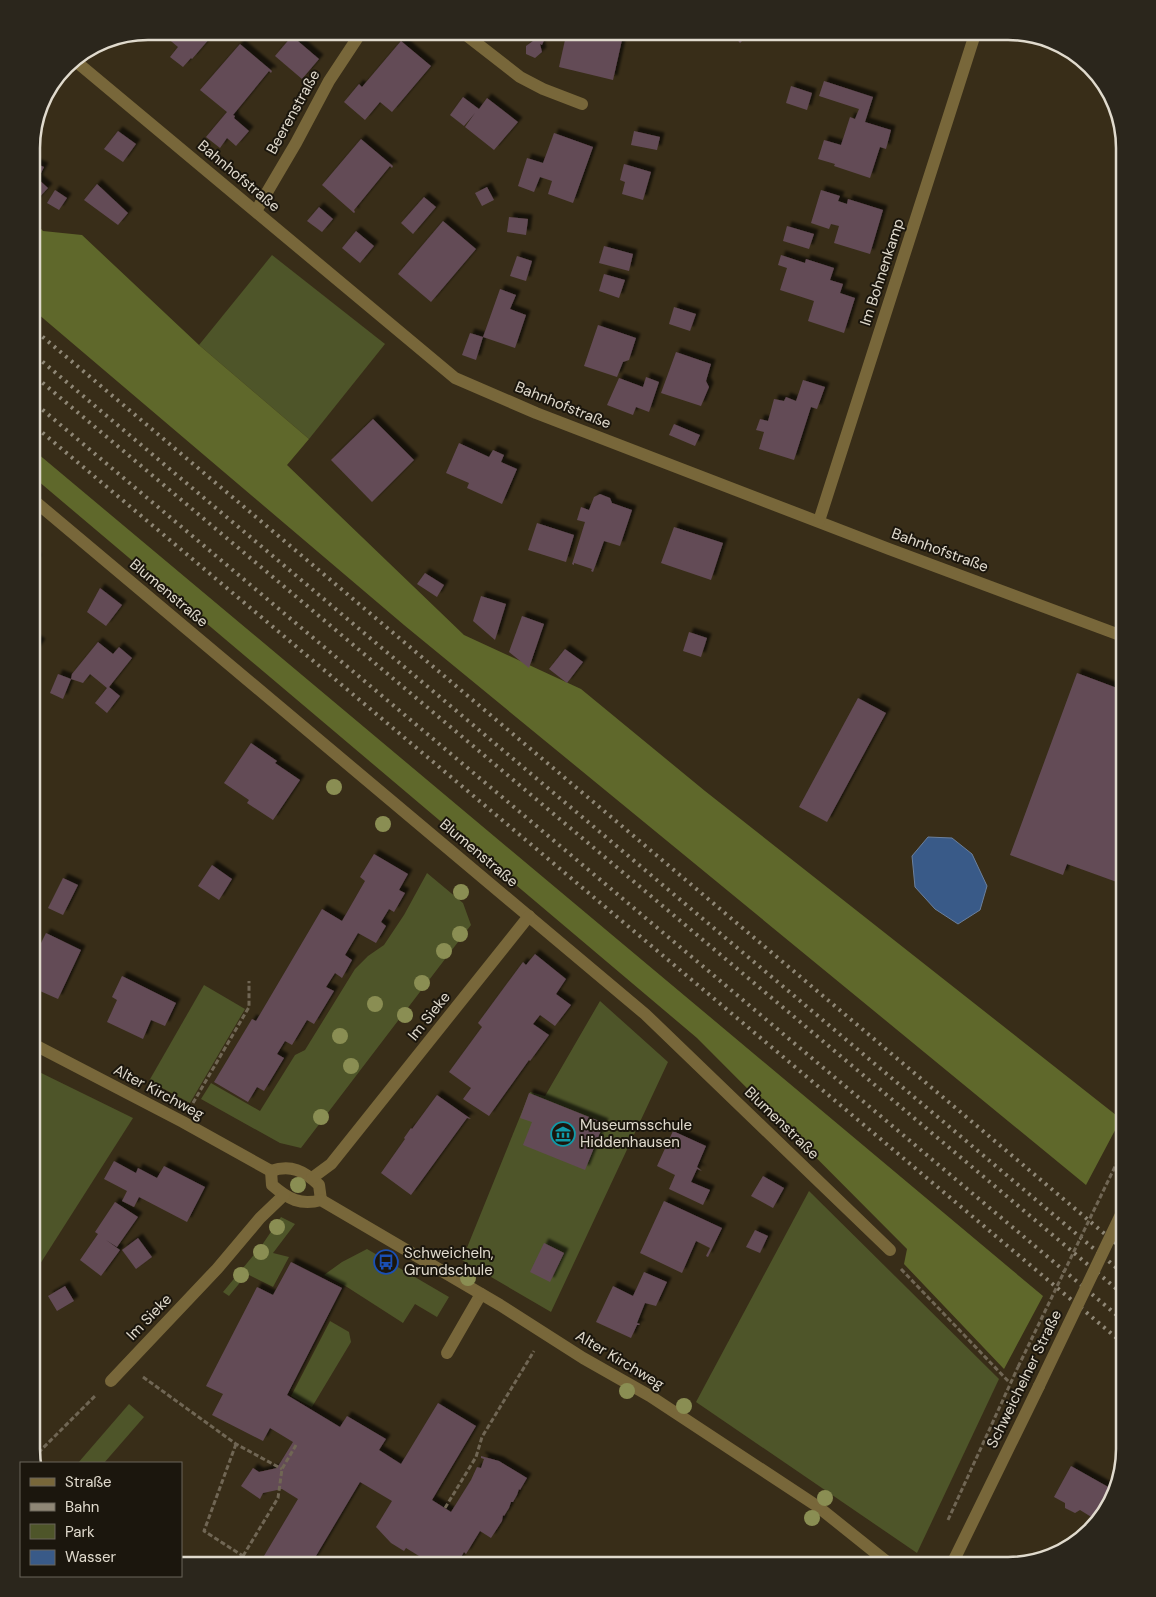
<svg xmlns="http://www.w3.org/2000/svg" width="1156" height="1597" viewBox="0 0 1156 1597" font-family="'DM Sans',sans-serif">
<style>
.green{fill:#4e5529}
.forest{fill:#5f682b}
.water{fill:#395a88;stroke:#6b809d}
.building{fill:#634b57;filter:url(#shadow)}
.lines{fill:none;stroke-linecap:round;stroke-linejoin:round}
.path{stroke:#706654;stroke-width:3;stroke-dasharray:5 2.5;stroke-linecap:butt}
.service{stroke:#78673a;stroke-width:12}
.minor{stroke:#78673a;stroke-width:12}
.tertiary{stroke:#78673a;stroke-width:12}
.rail{stroke:#8f8776;stroke-width:4;stroke-dasharray:2.5 5;stroke-linecap:butt}
.path-bridge{stroke:#706654;stroke-width:3;stroke-dasharray:5 2.5;stroke-linecap:butt}
.tertiary-bridge{stroke:#78673a;stroke-width:12}
.tree{fill:#8a8e53}
.labels{text-anchor:middle;stroke-width:4;stroke-linejoin:round;paint-order:stroke}
.street-label{font-size:15px;fill:#e0dacd;stroke:#1b160d}
.poi-label{font-size:15px;fill:#e0dacd;stroke:#1b160d;text-anchor:start}
.rim{fill:none;stroke:#e0dacd;stroke-width:2.5}
</style>
<defs>
<filter id="shadow"><feDropShadow dx="4.5" dy="-4.5" stdDeviation="1" flood-color="#0009"/></filter>
</defs>
<rect width="100%" height="100%" fill="#382d18"/>
<g class="green">
<polygon points="272,255 385,344 309,439 199,345"/>
<polygon points="427,873 463,903 471,925 301,1148 280,1143 201,1099 211,1083 260,1111 295,1055 305,1050 355,969 368,956 384,945 404,915"/>
<polygon points="204,985 245,1009 190,1103 149,1081"/>
<polygon points="600,1001 668,1062 551,1312 462,1260 530,1092 545,1096"/>
<polygon points="31,1068 133,1118 33,1275 31,1274"/>
<polygon points="809,1191 999,1379 917,1553 696,1402"/>
<polygon points="281,1217 295,1224 273,1253 289,1257 273,1287 247,1274 229,1296 223,1292 262,1245"/>
<polygon points="367,1249 449,1297 437,1317 415,1304 403,1323 347,1287 324,1275 342,1262"/>
<polygon points="330,1321 349,1332 351,1342 312,1407 291,1396"/>
<polygon points="129,1404 144,1417 104,1463 78,1463"/>
</g>
<g class="forest">
<polygon points="32,219 43,231 82,235 199,345 309,439 287,465 464,635 581,689 705,791 1121,1119 1086,1185 404,625 31,308"/>
<polygon points="31,448 1043,1296 1004,1369 904,1264 907,1249 697,1038 31,475"/>
</g>
<polygon class="water" points="928,837 952,838 972,854 987,886 980,910 958,924 935,909 915,887 912,856"/>
<g class="building">
<polygon points="159,31 216,31 192,59 191,58 183,67 170,57 178,47"/>
<polygon points="532,31 548,31 542,45 540,44 542,52 535,58 526,54 526,46 533,41 529,39"/>
<polygon points="567,31 624,31 613,80 559,67"/>
<polygon points="729,31 752,31 740,43"/>
<polygon points="292,36 319,59 302,79 275,56"/>
<polygon points="401,41 431,66 392,112 380,102 365,120 344,102 359,84 362,87"/>
<polygon points="240,44 272,71 271,73 269,71 233,115 235,116 234,118 249,131 236,146 227,138 220,148 206,137 227,112 200,90"/>
<polygon points="824,81 873,97 865,122 891,130 886,149 880,147 870,178 834,166 835,164 818,159 824,140 841,145 850,117 855,119 859,109 819,96"/>
<polygon points="791,86 812,93 807,110 786,103"/>
<polygon points="463,97 479,109 487,98 518,122 494,150 465,127 475,113 464,126 450,115"/>
<polygon points="118,131 136,144 123,162 104,149"/>
<polygon points="634,131 660,137 657,150 631,145"/>
<polygon points="554,133 593,147 573,203 548,194 552,181 540,177 534,192 518,186 527,158 543,163"/>
<polygon points="361,139 393,166 392,168 390,166 354,210 355,212 354,213 322,185"/>
<polygon points="32,162 44,167 38,179 48,188 35,202 32,199"/>
<polygon points="624,164 651,172 643,200 622,194 625,182 620,180"/>
<polygon points="97,184 128,213 118,225 84,200"/>
<polygon points="487,187 494,200 482,206 475,193"/>
<polygon points="55,190 67,198 59,210 47,203"/>
<polygon points="821,190 840,196 838,201 847,204 848,199 883,210 870,254 834,243 839,226 831,224 829,229 811,223"/>
<polygon points="424,197 436,207 413,234 401,223"/>
<polygon points="319,207 333,219 322,232 307,221"/>
<polygon points="509,217 528,219 526,235 507,232"/>
<polygon points="443,221 476,249 431,302 398,274"/>
<polygon points="787,226 814,234 809,249 783,241"/>
<polygon points="356,231 374,246 360,263 342,248"/>
<polygon points="604,246 633,254 629,271 599,263"/>
<polygon points="781,255 805,263 806,259 834,268 830,280 843,284 840,293 855,298 844,333 808,321 814,301 780,290 787,268 778,265"/>
<polygon points="517,256 532,261 526,281 510,276"/>
<polygon points="604,274 625,280 619,298 599,291"/>
<polygon points="500,289 516,295 510,309 526,315 515,348 483,337"/>
<polygon points="674,307 696,314 690,331 669,324"/>
<polygon points="598,325 636,338 629,360 623,362 617,377 584,366"/>
<polygon points="470,333 483,337 476,360 462,355"/>
<polygon points="676,352 711,364 706,381 709,387 701,406 661,393"/>
<polygon points="646,377 659,382 649,412 636,407 633,415 607,405 619,378 643,387"/>
<polygon points="803,380 825,387 817,409 811,407 794,460 759,449 764,432 756,430 760,419 768,421 774,399 784,401 786,397 796,401"/>
<polygon points="373,419 414,460 372,502 331,460"/>
<polygon points="674,424 700,435 695,446 669,435"/>
<polygon points="459,443 489,457 493,450 504,455 501,462 517,469 502,504 467,488 469,483 446,473"/>
<polygon points="600,494 610,498 612,503 632,510 620,546 604,541 593,572 591,571 592,569 574,563 574,565 572,564 585,522 577,520 581,507 589,510 594,497"/>
<polygon points="537,523 574,535 566,562 528,550"/>
<polygon points="674,527 723,543 711,580 661,563"/>
<polygon points="31,555 37,559 31,567"/>
<polygon points="425,573 444,585 437,597 417,584"/>
<polygon points="100,588 122,605 106,626 87,612"/>
<polygon points="481,596 506,604 495,640 473,621"/>
<polygon points="522,616 544,624 529,668 509,652"/>
<polygon points="689,632 707,638 701,657 683,651"/>
<polygon points="31,637 41,643 31,658"/>
<polygon points="98,642 113,654 119,647 132,658 109,687 120,696 107,713 95,703 107,688 90,674 83,683 71,679 72,674"/>
<polygon points="565,649 583,662 567,683 549,669"/>
<polygon points="1077,673 1125,691 1125,885 1067,864 1063,875 1010,855"/>
<polygon points="58,674 71,679 63,699 50,693"/>
<polygon points="858,698 886,713 827,822 799,807"/>
<polygon points="251,743 277,761 275,763 300,780 273,820 247,803 249,800 224,783"/>
<polygon points="374,854 408,874 399,890 405,893 394,912 389,909 381,922 386,926 376,943 358,933 345,955 352,960 342,978 335,973 326,987 334,991 314,1024 307,1020 292,1045 285,1041 277,1054 284,1058 264,1091 257,1087 248,1102 214,1082 252,1019 256,1021 322,909 342,921 365,881 360,877"/>
<polygon points="212,865 232,879 219,900 198,886"/>
<polygon points="63,878 78,885 63,915 48,908"/>
<polygon points="46,933 81,950 58,999 31,987 31,963"/>
<polygon points="535,954 566,979 556,994 571,1005 555,1026 540,1015 533,1024 549,1035 530,1061 529,1060 489,1116 463,1099 471,1088 449,1072 482,1027 478,1023 523,962 526,965"/>
<polygon points="122,976 176,1003 165,1026 151,1020 143,1039 107,1022 117,1000 112,997"/>
<polygon points="529,1093 604,1123 585,1170 523,1145 532,1122 520,1118"/>
<polygon points="437,1095 471,1119 467,1118 411,1195 381,1173 405,1139 404,1138 411,1128 412,1129"/>
<polygon points="673,1131 706,1146 697,1167 702,1171 697,1169 691,1182 710,1190 703,1205 669,1189 675,1175 657,1166"/>
<polygon points="114,1161 136,1173 138,1168 157,1178 164,1166 205,1187 187,1222 139,1197 134,1207 122,1201 127,1191 104,1179"/>
<polygon points="763,1176 784,1188 773,1208 751,1196"/>
<polygon points="664,1201 722,1228 708,1257 706,1256 710,1248 696,1241 682,1273 640,1253"/>
<polygon points="115,1202 138,1217 117,1247 106,1240 120,1250 101,1276 80,1260 98,1234 95,1232"/>
<polygon points="755,1230 768,1236 760,1253 746,1247"/>
<polygon points="138,1238 152,1257 136,1269 122,1250"/>
<polygon points="544,1243 564,1253 550,1282 530,1272"/>
<polygon points="291,1262 342,1288 287,1395 340,1427 347,1416 386,1439 379,1450 401,1464 438,1403 476,1426 432,1500 451,1512 471,1480 477,1467 481,1468 484,1459 481,1458 481,1456 499,1461 527,1478 520,1490 519,1489 517,1495 513,1502 511,1502 509,1508 504,1516 503,1515 502,1521 491,1538 480,1531 466,1554 464,1552 456,1566 418,1566 419,1556 406,1548 404,1551 391,1543 376,1527 392,1501 360,1482 310,1566 258,1566 298,1499 282,1489 263,1493 260,1499 241,1486 253,1468 259,1472 277,1468 293,1442 270,1428 263,1441 212,1415 223,1394 206,1386 257,1287 273,1295"/>
<polygon points="644,1272 667,1282 656,1306 645,1303 637,1323 640,1324 639,1325 637,1325 631,1338 596,1322 613,1286 633,1296"/>
<polygon points="65,1286 74,1301 57,1311 48,1296"/>
<polygon points="1071,1466 1110,1488 1093,1518 1080,1510 1075,1513 1065,1508 1065,1503 1054,1497"/>
<polygon points="1065,1543 1070,1546 1067,1550 1059,1552"/>
</g>
<g class="lines">
<g class="path">
<polyline points="193,1103 249,1007 249,981"/>
<polyline points="901,1269 1009,1382"/>
<polyline points="143,1377 236,1444 282,1469"/>
<polyline points="236,1444 204,1531 243,1556 237,1566"/>
<polyline points="33,1458 96,1395"/>
<polyline points="445,1508 476,1457 482,1437 534,1351"/>
<polyline points="948,1520 1018,1367"/>
<polyline points="243,1556 278,1498 282,1469 296,1445"/>
</g>
<polyline class="service" points="447,1353 481,1294"/>
<g class="minor">
<polyline points="461,31 520,77 543,89 582,104"/>
<polyline points="73,59 455,378 536,413 889,549 1125,637"/>
<polyline points="256,211 296,143 329,81 362,31"/>
<polyline points="31,498 645,1014 890,1250"/>
<polyline points="819,521 976,31"/>
<path d="M 31,1043 L 183,1122 L 271,1171 C 291,1164 304,1171 319,1185 L 321,1200"/>
<path d="M 271,1171 L 272,1185 C 288,1199 301,1206 321,1200 L 500,1305 L 583,1358 L 650,1396 L 817,1506 L 892,1566"/>
<polyline points="312,1178 331,1164 529,916"/>
<polyline points="111,1381 217,1269 260,1218 284,1195"/>
</g>
<polyline class="tertiary" points="951,1566 1039,1386"/>
<g class="rail">
<polyline points="31,327 1125,1251"/>
<polyline points="31,352 1125,1275"/>
<polyline points="31,373 1125,1296"/>
<polyline points="31,400 1125,1322"/>
<polyline points="31,423 1125,1345"/>
</g>
<polyline class="path-bridge" points="1018,1367 1125,1146"/>
<polyline class="tertiary-bridge" points="1039,1386 1125,1206"/>
</g>
<g class="tree">
<circle cx="334" cy="787" r="8"/>
<circle cx="383" cy="824" r="8"/>
<circle cx="461" cy="892" r="8"/>
<circle cx="460" cy="934" r="8"/>
<circle cx="444" cy="951" r="8"/>
<circle cx="422" cy="983" r="8"/>
<circle cx="375" cy="1004" r="8"/>
<circle cx="405" cy="1015" r="8"/>
<circle cx="340" cy="1036" r="8"/>
<circle cx="351" cy="1066" r="8"/>
<circle cx="321" cy="1117" r="8"/>
<circle cx="298" cy="1185" r="8"/>
<circle cx="277" cy="1227" r="8"/>
<circle cx="261" cy="1252" r="8"/>
<circle cx="241" cy="1275" r="8"/>
<circle cx="468" cy="1278" r="8"/>
<circle cx="627" cy="1391" r="8"/>
<circle cx="684" cy="1406" r="8"/>
<circle cx="825" cy="1498" r="8"/>
<circle cx="812" cy="1518" r="8"/>
</g>
<defs>
<g id="museum-ring" transform="scale(1.25)"><circle r="9.5" fill="#1b160d" stroke="#0f9aa8" stroke-width="1.5"/><path d="M0-6L6-3V-2H-6V-3ZM-5-1h2V3h-2ZM-1-1h2V3h-2ZM3-1h2V3H3ZM-6 4H6V6H-6Z" fill="#0f9aa8"/></g>
<g id="bus-ring" transform="scale(1.25)"><circle r="9.5" fill="#1b160d" stroke="#1a4fb4" stroke-width="1.5"/><path d="M-5-6H5V4H4V6H2V4H-2V6H-4V4H-5ZM-3.5-4V0h7V-4ZM-3.5 1.2v1.5H-2V1.2ZM2 1.2v1.5H3.5V1.2Z" fill="#1a4fb4"/></g>
</defs>
<g fill-rule="evenodd">
<use href="#museum-ring" x="563" y="1134"/>
<use href="#bus-ring" x="386" y="1262"/>
</g>
<g class="labels">
<g class="street-label">
<text transform="translate(293 112) rotate(-61)" y="5">Beerenstraße</text>
<text transform="translate(239 176) rotate(40)" y="5">Bahnhofstraße</text>
<text transform="translate(882 272) rotate(-72)" y="5">Im Bohnenkamp</text>
<text transform="translate(563 405) rotate(22)" y="5">Bahnhofstraße</text>
<text transform="translate(940 550) rotate(20)" y="5">Bahnhofstraße</text>
<text transform="translate(169 593) rotate(40)" y="5">Blumenstraße</text>
<text transform="translate(479 853) rotate(40)" y="5">Blumenstraße</text>
<text transform="translate(429 1016) rotate(-51)" y="5">Im Sieke</text>
<text transform="translate(159 1092) rotate(28)" y="5">Alter Kirchweg</text>
<text transform="translate(782 1123) rotate(44)" y="5">Blumenstraße</text>
<text transform="translate(149 1317) rotate(-46)" y="5">Im Sieke</text>
<text transform="translate(620 1360) rotate(31)" y="5">Alter Kirchweg</text>
<text transform="translate(1024 1379) rotate(-64)" y="5">Schweichelner Straße</text>
</g>
<g class="poi-label">
<text x="580" y="1130">Museumsschule<tspan x="580" dy="17">Hiddenhausen</tspan></text>
<text x="404" y="1258">Schweicheln,<tspan x="404" dy="17">Grundschule</tspan></text>
</g>
</g>
<path d="M0 0H1156V1597H0ZM148 40H1008A108 108 0 0 1 1116 148V1449A108 108 0 0 1 1008 1557H148A108 108 0 0 1 40 1449V148A108 108 0 0 1 148 40Z" fill="#2b261c" fill-rule="evenodd"/>
<path class="rim" d="M148 40H1008A108 108 0 0 1 1116 148V1449A108 108 0 0 1 1008 1557H148A108 108 0 0 1 40 1449V148A108 108 0 0 1 148 40Z"/>
<rect x="20" y="1462" width="162" height="115" fill="#1b160d" stroke="#6a645a"/>
<rect x="30" y="1478" width="25" height="8" fill="#78673a" stroke="#6a645a"/>
<text x="65" y="1487" font-size="15" fill="#e0dacd">Straße</text>
<rect x="30" y="1503" width="25" height="8" fill="#8f8776" stroke="#6a645a"/>
<text x="65" y="1512" font-size="15" fill="#e0dacd">Bahn</text>
<rect x="30" y="1524" width="25" height="15" fill="#4e5529" stroke="#6a645a"/>
<text x="65" y="1537" font-size="15" fill="#e0dacd">Park</text>
<rect x="30" y="1550" width="25" height="15" fill="#395a88" stroke="#6a645a"/>
<text x="65" y="1562" font-size="15" fill="#e0dacd">Wasser</text>
</svg>
